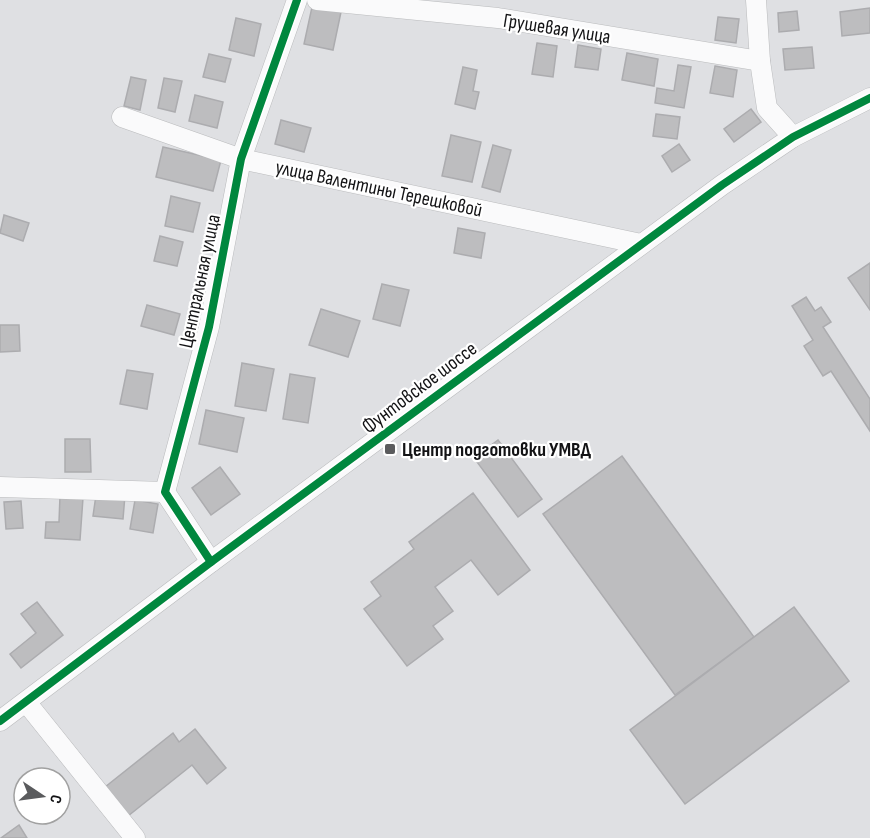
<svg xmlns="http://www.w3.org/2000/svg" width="870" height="838" viewBox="0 0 870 838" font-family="'Sofia Sans Condensed',sans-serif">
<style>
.building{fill:#bdbdbf;stroke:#acacaf;stroke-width:1.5}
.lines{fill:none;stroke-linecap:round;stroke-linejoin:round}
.minor-casing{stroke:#babbbd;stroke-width:21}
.minor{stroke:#fafafb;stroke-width:20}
.cycleway-casing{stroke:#fff;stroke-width:11}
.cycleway{stroke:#00873e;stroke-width:8}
.poi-dot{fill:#5a5b5d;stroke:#fff;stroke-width:2}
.labels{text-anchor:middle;stroke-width:4.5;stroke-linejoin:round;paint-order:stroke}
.street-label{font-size:20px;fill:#131315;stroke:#fff}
.poi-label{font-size:20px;font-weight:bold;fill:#131315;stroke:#fff;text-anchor:start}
</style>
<rect width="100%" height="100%" fill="#dfe0e3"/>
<g class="building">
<polygon points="312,7 341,12 333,50 304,44"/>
<polygon points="870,8 870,33 842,36 840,12"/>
<polygon points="797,11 799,30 779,32 778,13"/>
<polygon points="718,17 739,19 736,43 715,40"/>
<polygon points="236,18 261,24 254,56 229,50"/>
<polygon points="537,43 557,46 553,77 532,74"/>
<polygon points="578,45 601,49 598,70 575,67"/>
<polygon points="812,47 814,68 785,70 783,49"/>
<polygon points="627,53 658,59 654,86 622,80"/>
<polygon points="209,54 231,59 225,82 203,77"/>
<polygon points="678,65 691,67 684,108 655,103 657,88 674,91"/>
<polygon points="715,66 737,70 733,97 710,93"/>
<polygon points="463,67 477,70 473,91 479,92 475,109 455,104"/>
<polygon points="131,77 146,80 140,110 124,106"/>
<polygon points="164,78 182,81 175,112 158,108"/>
<polygon points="195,95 223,102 217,128 189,121"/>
<polygon points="751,109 761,122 734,142 724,129"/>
<polygon points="656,114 680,117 677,139 653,136"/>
<polygon points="281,120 311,128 304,152 275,144"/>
<polygon points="451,135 481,142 472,182 442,176"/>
<polygon points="679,144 690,160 672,172 662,156"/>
<polygon points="493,145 511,150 500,192 482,187"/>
<polygon points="163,147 221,160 213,191 156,177"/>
<polygon points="171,196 200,203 193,232 165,226"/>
<polygon points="4,215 29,223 23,241 0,233"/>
<polygon points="458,228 485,233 481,258 454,253"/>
<polygon points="160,236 183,242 177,266 154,261"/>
<polygon points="870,263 870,310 848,278"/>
<polygon points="382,284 409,290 400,326 373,319"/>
<polygon points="806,297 815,311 821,307 831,322 823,327 870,399 870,431 831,371 823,376 804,346 813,340 792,306"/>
<polygon points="147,305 180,314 174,335 141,326"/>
<polygon points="321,309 360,321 348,357 309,345"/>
<polygon points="0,325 19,325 20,351 0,352"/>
<polygon points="242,363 274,369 266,411 235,406"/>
<polygon points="127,370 153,374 147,409 120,404"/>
<polygon points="290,374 315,378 308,423 283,419"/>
<polygon points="206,410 244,418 237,452 199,444"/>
<polygon points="65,439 90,439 91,472 65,472"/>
<polygon points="498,440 542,499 518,517 474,458"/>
<polygon points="622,456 754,637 675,695 543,514"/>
<polygon points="220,467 240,494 211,515 192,488"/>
<polygon points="473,493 530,570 498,595 471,560 435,587 453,611 433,626 443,639 407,666 364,609 381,596 371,582 414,549 409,542"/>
<polygon points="96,495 125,495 123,519 93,516"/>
<polygon points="60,496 83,498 80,540 45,538 46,522 59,522"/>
<polygon points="135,500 158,504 153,533 130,529"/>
<polygon points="21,501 23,528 6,529 4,502"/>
<polygon points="37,602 63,635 21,668 10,654 36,633 21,614"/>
<polygon points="794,607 849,681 685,804 630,730"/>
<polygon points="195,729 226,768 207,784 192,765 123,820 100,791 173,733 179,742"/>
<polygon points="19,825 27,838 1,838"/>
</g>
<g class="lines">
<g class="minor-casing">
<g id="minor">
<polyline points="317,0 498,18 760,61"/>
<polyline points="756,0 760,61 767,108 793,137"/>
<polyline points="122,117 241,159 641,244"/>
<polyline points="0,487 165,492"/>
<polyline points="211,562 165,492 209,327 241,159 297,0"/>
<polyline points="26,702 135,838"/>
<polyline points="0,721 211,562 722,185 793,137 870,98"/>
</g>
</g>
<use href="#minor" class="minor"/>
<g class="cycleway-casing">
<g id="cycleway">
<polyline points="211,562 165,492 209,327 241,159 297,0"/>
<polyline points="0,721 211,562 722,185 793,137 870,98"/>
</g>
</g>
<use href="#cycleway" class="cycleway"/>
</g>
<rect class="poi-dot" x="384" y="443" width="12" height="12" rx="3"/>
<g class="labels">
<g class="street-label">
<text transform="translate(557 28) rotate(9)" y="7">Грушевая улица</text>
<text transform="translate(379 188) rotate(12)" y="7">улица Валентины Терешковой</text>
<text transform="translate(199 281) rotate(-78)" y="7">Центральная улица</text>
<text transform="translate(419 387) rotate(-37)" y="7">Фунтовское шоссе</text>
</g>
<g class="poi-label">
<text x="402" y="456">Центр подготовки УМВД</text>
</g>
</g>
<g transform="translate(42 796) rotate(103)"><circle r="28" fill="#ffffff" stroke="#a1a1a1" stroke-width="1.5"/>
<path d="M0-4.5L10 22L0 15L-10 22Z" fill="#5a5b5d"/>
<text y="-9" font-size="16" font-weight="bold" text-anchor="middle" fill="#131315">С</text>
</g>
</svg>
